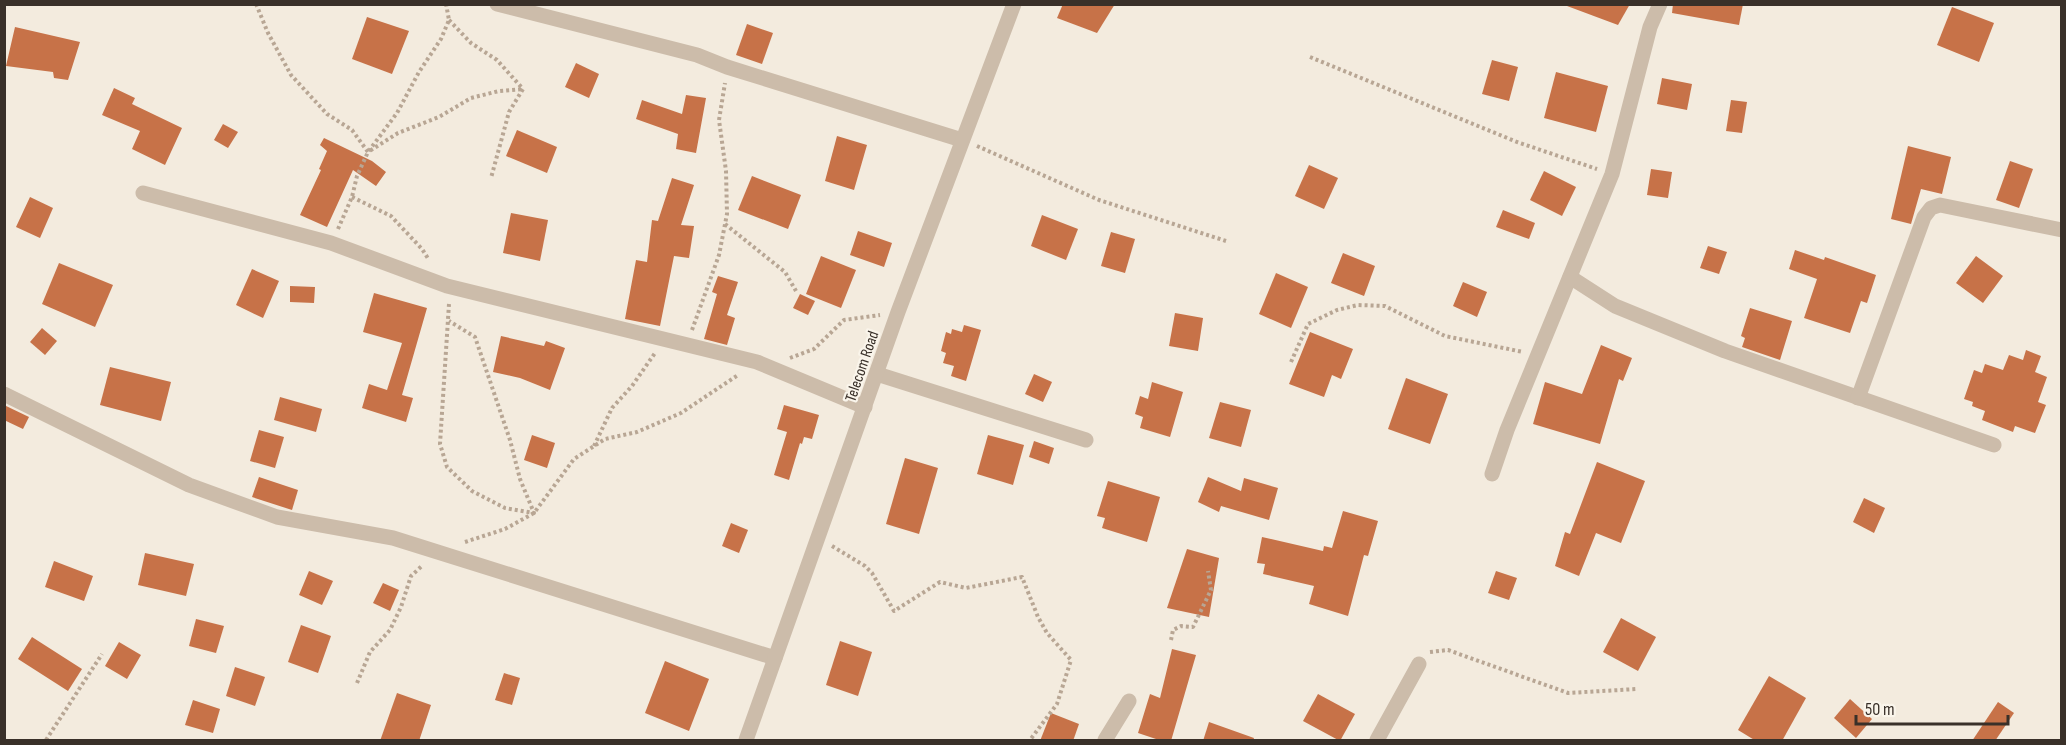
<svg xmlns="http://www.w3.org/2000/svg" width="2066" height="745" viewBox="0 0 2066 745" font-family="'Sofia Sans Condensed',sans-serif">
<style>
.building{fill:#c77248}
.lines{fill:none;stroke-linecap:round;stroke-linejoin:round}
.path{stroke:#b8a694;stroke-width:4;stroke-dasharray:3 3;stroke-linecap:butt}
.street{stroke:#ccbcaa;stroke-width:15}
.labels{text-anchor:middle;stroke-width:4.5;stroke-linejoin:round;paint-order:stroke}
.street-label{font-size:16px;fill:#393029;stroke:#faf5eb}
</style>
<rect width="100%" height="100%" fill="#f3ebde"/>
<g class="building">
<polygon points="1063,4 1115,4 1097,33 1057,18"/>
<polygon points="1568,4 1630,4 1618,25 1567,6"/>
<polygon points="1673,4 1743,4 1739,25 1672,13"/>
<polygon points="1952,7 1994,23 1979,62 1937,45"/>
<polygon points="367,17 409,31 392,74 352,59"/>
<polygon points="747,24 773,33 762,64 736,55"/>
<polygon points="15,27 80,42 68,80 54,78 53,72 6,66"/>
<polygon points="1492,60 1518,67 1509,101 1482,94"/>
<polygon points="576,63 599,74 589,98 565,87"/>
<polygon points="1556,72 1608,86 1596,132 1544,118"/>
<polygon points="1662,78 1692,84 1687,110 1657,104"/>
<polygon points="114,88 135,98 132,104 182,128 165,165 132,149 140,131 102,115"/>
<polygon points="686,95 706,98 696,153 676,149 678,134 636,119 642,100 682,114"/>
<polygon points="1731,100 1747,102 1742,133 1726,131"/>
<polygon points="223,124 238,132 228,148 214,140"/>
<polygon points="517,130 557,147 547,173 506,156"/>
<polygon points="837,136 867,145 854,190 825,181"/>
<polygon points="324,138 372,161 386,172 376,186 353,170 327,227 300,215 321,170 319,169 327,151 320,145"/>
<polygon points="1908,146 1951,157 1942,194 1921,189 1911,224 1891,219"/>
<polygon points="2010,161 2033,169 2019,208 1996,200"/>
<polygon points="1309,165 1338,178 1324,209 1295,196"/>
<polygon points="1651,169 1672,172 1668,198 1647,195"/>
<polygon points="1544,171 1576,187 1562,216 1530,200"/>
<polygon points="752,176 801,195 788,229 738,210"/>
<polygon points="672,178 694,185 681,225 694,226 689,258 674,256 660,326 625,319 636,260 647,262 652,220 658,221"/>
<polygon points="30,197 53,208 40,238 16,227"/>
<polygon points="1503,210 1535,223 1529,239 1496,227"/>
<polygon points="511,213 548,220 540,261 503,253"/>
<polygon points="1042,215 1078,229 1066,260 1031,246"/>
<polygon points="858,231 892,243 884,267 850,255"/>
<polygon points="1111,232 1135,239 1125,273 1101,266"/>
<polygon points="1708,246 1727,252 1719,274 1700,268"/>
<polygon points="1795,250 1824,260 1825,257 1876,275 1867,303 1861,301 1850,333 1804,318 1817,279 1789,269"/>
<polygon points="1343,253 1375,266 1364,296 1331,283"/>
<polygon points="821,256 856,270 841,308 806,294"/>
<polygon points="1976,256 2003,276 1983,303 1956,283"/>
<polygon points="59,263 113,285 95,327 42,304"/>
<polygon points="252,269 279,281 263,318 236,305"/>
<polygon points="1276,273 1308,287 1291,328 1259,314"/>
<polygon points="718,276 738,282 727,315 735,318 727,345 704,339 717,294 712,292"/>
<polygon points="1463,282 1487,292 1477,317 1453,306"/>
<polygon points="290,286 315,287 314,303 290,302"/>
<polygon points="374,293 427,308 402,395 413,398 406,422 362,408 369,384 387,390 402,343 363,332"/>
<polygon points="800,294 815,301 808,315 793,308"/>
<polygon points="1750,308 1792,321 1780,360 1742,347 1745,338 1741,336"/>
<polygon points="1175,313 1203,318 1198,351 1169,346"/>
<polygon points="964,325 981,330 966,381 951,376 954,366 943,363 946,353 941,351 946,332 951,334 952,329 962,332"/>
<polygon points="42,328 57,341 45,355 30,342"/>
<polygon points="1310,332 1353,349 1341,379 1332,375 1324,397 1289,384"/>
<polygon points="501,336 544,346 546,341 565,348 550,390 520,378 493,372"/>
<polygon points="1601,345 1632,358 1623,381 1619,379 1600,444 1533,424 1545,382 1582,394"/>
<polygon points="2026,350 2041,356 2035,372 2047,377 2038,402 2046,405 2035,433 2015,426 2013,432 1982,420 1985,411 1972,406 1973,402 1964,399 1974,370 1982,373 1985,364 2003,370 2009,355 2023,360"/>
<polygon points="110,367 171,382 161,421 100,405"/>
<polygon points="1034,374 1052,382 1043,402 1025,394"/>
<polygon points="1406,378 1448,394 1430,444 1388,429"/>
<polygon points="1152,382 1183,392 1170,437 1140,428 1143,417 1135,414 1140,396 1148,399"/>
<polygon points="280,397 322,409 316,432 274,420"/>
<polygon points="1220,402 1251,410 1241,447 1209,438"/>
<polygon points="4,405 29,417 23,429 4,420"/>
<polygon points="784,405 819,415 812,439 804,437 802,444 800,443 789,480 774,475 787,432 777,429"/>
<polygon points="259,430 284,437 275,468 250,461"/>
<polygon points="532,435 555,443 547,468 524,460"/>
<polygon points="988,435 1024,445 1013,485 977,474"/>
<polygon points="1034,441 1054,448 1049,464 1029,457"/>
<polygon points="905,458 938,468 919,534 886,524"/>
<polygon points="1597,462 1645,481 1621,543 1596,533 1579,576 1555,566 1565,532 1570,534"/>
<polygon points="259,477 298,490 292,510 252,497"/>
<polygon points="1208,477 1241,491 1244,478 1278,488 1269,520 1221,506 1219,512 1198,502"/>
<polygon points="1108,481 1160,497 1147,542 1102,528 1105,518 1097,516"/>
<polygon points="1864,498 1885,508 1874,533 1853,522"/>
<polygon points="1343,511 1378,521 1368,556 1364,555 1348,616 1309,604 1314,586 1263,574 1265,564 1257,563 1262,537 1323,551 1324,546 1332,548"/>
<polygon points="731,523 748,530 739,553 722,546"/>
<polygon points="1187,549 1219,558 1209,617 1167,608"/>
<polygon points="145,553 194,564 186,596 138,585"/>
<polygon points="54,561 93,576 84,601 45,587"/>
<polygon points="309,571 333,581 322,605 299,595"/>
<polygon points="1496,571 1517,578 1509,600 1488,593"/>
<polygon points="383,583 399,590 390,611 373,603"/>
<polygon points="1621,618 1656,637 1638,671 1603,652"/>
<polygon points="196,619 224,626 216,653 189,646"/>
<polygon points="301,625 331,636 318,673 288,662"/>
<polygon points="32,637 82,669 68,691 18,659"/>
<polygon points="840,641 872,652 858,696 826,685"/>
<polygon points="119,642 141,655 127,679 105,666"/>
<polygon points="1172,649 1196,655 1171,741 1162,741 1138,733 1150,694 1160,698"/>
<polygon points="665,661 709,679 689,731 645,713"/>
<polygon points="235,667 265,677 255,706 226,696"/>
<polygon points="504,673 520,678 512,705 495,700"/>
<polygon points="1769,676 1806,698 1782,741 1756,741 1738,730"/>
<polygon points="397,693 431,705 419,741 380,741"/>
<polygon points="1318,694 1355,714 1340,741 1303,721"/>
<polygon points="1850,699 1872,719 1856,738 1834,718"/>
<polygon points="193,700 220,709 213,733 185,725"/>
<polygon points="1998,702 2014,713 1995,741 1972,741"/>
<polygon points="1051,713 1079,724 1073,741 1040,741"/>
<polygon points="1209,722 1254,738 1253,741 1203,741"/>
</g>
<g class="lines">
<g class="path">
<polyline points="256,4 268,33 291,75 327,114 352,130 368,152 398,133 439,117 471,98 499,91 523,89"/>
<polyline points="449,20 471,43 497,60 523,89 509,112 491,178"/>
<polyline points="1310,57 1517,142 1597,169"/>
<polyline points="977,146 1099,200 1226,241"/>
<polyline points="352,197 391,216 422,249 429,260"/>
<polyline points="725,224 785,272 796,291"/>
<polyline points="338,229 352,197 357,176 368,152 397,113 419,72 441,39 449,20 446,4"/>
<polyline points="449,304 440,444 447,467 472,491 505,508 534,513 520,479 510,440 475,337 449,321"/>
<polyline points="692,330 719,255 727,214 726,171 719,120 725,83"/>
<polyline points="790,358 814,349 844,320 880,315"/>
<polyline points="1291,362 1308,324 1337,310 1358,305 1385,306 1445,336 1523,352"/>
<polyline points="594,446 612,408 632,386 655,353"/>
<polyline points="465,542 505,529 534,513 574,459 605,439 637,432 681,413 738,375"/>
<polyline points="832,546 865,566 872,573 894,611 940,582 966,588 1022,577 1038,617 1047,633 1071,660 1057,704 1030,740"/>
<polyline points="1171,640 1173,630 1181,626 1193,627 1211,590 1208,571"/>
<polyline points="1430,652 1448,650 1568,693 1637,689"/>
<polyline points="357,683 370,652 390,630 401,607 411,576 423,565"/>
<polyline points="46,740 102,654"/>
</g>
<g class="street">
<polyline points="497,4 697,55 727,67 962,140"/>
<polyline points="143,193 331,243 447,286 757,362 865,407"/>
<polyline points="1570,277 1615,306 1725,351 1994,445"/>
<polyline points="877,374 1086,440"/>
<polyline points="4,394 189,485 277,517 393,538 775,658"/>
<polyline points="1858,398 1924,217 1931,208 1940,205 2062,230"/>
<polyline points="1492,474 1507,430 1612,174 1650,27 1660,4"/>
<polyline points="746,740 898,312 1014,4"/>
<polyline points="1105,740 1129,701"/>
<polyline points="1377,740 1419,664"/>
</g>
</g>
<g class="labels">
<g class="street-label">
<text transform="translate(861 366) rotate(-71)" y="6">Telecom Road</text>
</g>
</g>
<rect width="2066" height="745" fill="none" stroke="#393029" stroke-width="12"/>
<path d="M1856 715v9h152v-9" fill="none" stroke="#393029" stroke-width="3"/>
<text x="1865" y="715" font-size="18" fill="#393029" stroke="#faf5eb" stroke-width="4.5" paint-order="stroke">50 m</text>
</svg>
